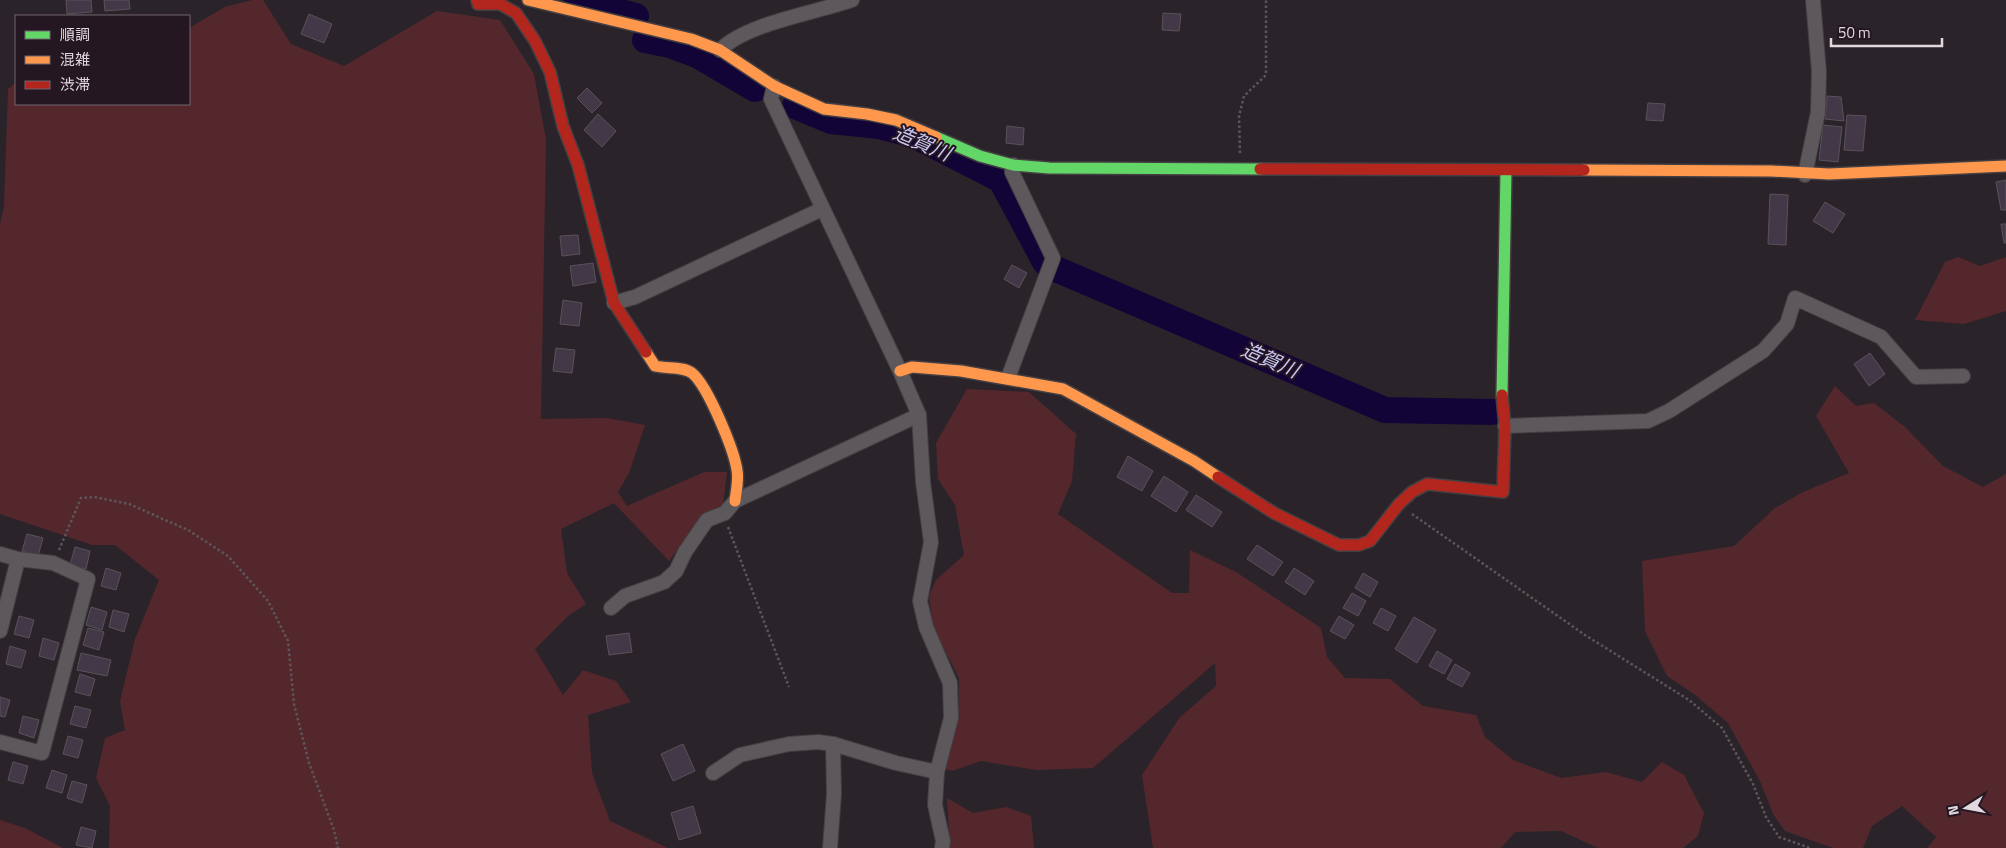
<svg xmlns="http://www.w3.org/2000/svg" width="2006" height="848" viewBox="0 0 2006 848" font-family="'Titillium Web','Noto Sans JP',sans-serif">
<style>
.green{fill:#54272d}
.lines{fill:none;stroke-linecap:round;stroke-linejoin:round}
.river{stroke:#130437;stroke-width:26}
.building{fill:#423848;stroke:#585359}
.street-casing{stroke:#443f43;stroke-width:16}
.fast-casing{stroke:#443f43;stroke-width:14}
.slow-casing{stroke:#443f43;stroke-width:14}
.jam-casing{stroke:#443f43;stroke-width:14}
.path{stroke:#5c565b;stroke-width:2.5;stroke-dasharray:2.5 2.5;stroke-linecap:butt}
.street{stroke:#5d585c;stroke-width:14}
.fast{stroke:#63d668;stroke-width:11}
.slow{stroke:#ff974d;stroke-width:11}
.jam{stroke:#b3261e;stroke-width:11}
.labels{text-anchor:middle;stroke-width:4;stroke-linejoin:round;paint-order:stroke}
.water-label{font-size:20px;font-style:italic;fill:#cac9f6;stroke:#241722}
</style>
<rect width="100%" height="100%" fill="#2a242a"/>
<g class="green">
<polygon points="252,0 263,0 291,44 344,66 437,11 500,20 534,74 546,140 541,419 607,418 645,425 629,473 618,492 627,506 704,472 727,472 723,505 697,522 669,561 614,503 561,529 567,573 586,604 568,616 535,649 563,695 583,670 616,681 631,702 588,715 592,773 610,821 668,848 109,848 110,806 96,778 105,738 125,730 120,701 135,639 159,580 115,545 92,545 0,514 0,224 4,207 8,89 16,82 16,104 189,104 189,28 225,7"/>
<polygon points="1958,257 1980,266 2006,257 2006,311 1964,324 1915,320 1945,262"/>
<polygon points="1835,386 1856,406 1874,403 1905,427 1943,466 1983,487 2006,474 2006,848 1927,848 1936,837 1902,806 1872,826 1863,848 1833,848 1785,831 1773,814 1760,781 1728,723 1694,694 1667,676 1645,631 1642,561 1734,546 1775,508 1803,492 1849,473 1816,416"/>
<polygon points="967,389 1029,392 1076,434 1072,481 1058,514 1172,593 1189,593 1190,550 1236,572 1321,628 1327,657 1345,678 1390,679 1423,706 1476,715 1485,737 1513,760 1561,778 1606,772 1642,782 1662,762 1684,775 1704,813 1698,836 1683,848 1598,848 1561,831 1515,832 1501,848 1153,848 1142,775 1180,717 1216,686 1215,663 1093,768 1037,770 981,761 952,771 945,769 959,703 959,678 933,627 929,596 936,580 964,555 955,505 938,479 936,443"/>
<polygon points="947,798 973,813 1006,807 1031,816 1034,848 950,848"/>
<polygon points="0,820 25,828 63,848 0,848"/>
</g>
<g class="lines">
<g class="river">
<polyline points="576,0 636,16"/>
<polyline points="645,40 670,45 697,55 755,89"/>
<polyline points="795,106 831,121 879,126 913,135 1001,180 1045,262"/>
<polyline points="1056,269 1385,410 1492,412"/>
</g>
</g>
<g class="building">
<polygon points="66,0 91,0 92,12 67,14"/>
<polygon points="104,0 129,0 130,9 105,11"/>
<polygon points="1163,13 1181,14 1179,31 1162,30"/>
<polygon points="309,14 332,24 324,43 301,34"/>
<polygon points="587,88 602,103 592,113 577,98"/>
<polygon points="1827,96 1841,97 1844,121 1825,119"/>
<polygon points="1648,103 1665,104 1663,121 1646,120"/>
<polygon points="598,114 616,131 602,147 584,130"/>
<polygon points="1847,115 1866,116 1863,151 1844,150"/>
<polygon points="1823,125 1842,127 1838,162 1819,160"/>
<polygon points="1007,126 1024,128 1023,145 1006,143"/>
<polygon points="2006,180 2006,210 2001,210 1996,182"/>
<polygon points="1770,194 1788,195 1786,245 1768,244"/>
<polygon points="1825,202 1845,214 1833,233 1813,221"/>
<polygon points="2001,224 2006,224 2006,243 2004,243"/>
<polygon points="578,235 580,254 562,256 560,236"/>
<polygon points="593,263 596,282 573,286 570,266"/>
<polygon points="1012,265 1027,273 1019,288 1004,279"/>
<polygon points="563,300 582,303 579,326 560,324"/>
<polygon points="556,348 575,350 572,373 553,371"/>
<polygon points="1870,353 1885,374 1869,386 1854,364"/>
<polygon points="1128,456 1153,471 1142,491 1117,477"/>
<polygon points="1164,476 1188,492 1176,512 1151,496"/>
<polygon points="1196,495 1222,512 1212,527 1186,510"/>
<polygon points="27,534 43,538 38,556 22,551"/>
<polygon points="1257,545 1283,562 1273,576 1247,559"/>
<polygon points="75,547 90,551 86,569 70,565"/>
<polygon points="106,568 121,573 116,590 101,586"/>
<polygon points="1294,568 1314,581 1305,595 1285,582"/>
<polygon points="1363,573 1378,582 1370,597 1355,588"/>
<polygon points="1352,593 1366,601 1358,616 1343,608"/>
<polygon points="91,607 107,612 102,630 86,625"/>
<polygon points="1381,608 1396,616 1388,631 1373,623"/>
<polygon points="113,610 129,614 124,632 109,627"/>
<polygon points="19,616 34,620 29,638 14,634"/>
<polygon points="1339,616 1354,625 1345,639 1330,631"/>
<polygon points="1414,617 1436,630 1417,663 1395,649"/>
<polygon points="88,628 104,632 99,650 83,645"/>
<polygon points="629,633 632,652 609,655 606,636"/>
<polygon points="43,638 59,643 54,660 39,656"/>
<polygon points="10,646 26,651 21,668 6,664"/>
<polygon points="1437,651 1452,660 1444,674 1429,666"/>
<polygon points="81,653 111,660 107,676 77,670"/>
<polygon points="1455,664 1470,673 1462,687 1447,679"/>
<polygon points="80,674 95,679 90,696 75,692"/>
<polygon points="0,697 10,700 5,717 0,716"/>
<polygon points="75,706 91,710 86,728 70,724"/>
<polygon points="23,716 39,720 34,738 19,733"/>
<polygon points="68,736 83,740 78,758 63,754"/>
<polygon points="683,744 695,771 673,781 661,754"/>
<polygon points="13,762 28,766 23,784 8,780"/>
<polygon points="52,770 67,775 62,793 46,788"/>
<polygon points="72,781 87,785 82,803 67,798"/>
<polygon points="693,806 701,833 679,840 671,813"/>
<polygon points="81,827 96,831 92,848 76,845"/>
</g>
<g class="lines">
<g class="street-casing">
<g id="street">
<path d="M 720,50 C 747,23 815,13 852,0"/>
<polyline points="774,86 771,99 900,371 919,415 923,482 931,542 920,601 926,627 950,683 951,718 937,772 935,805 943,841 942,848"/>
<polyline points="1805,175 1818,112 1819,72 1813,0"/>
<polyline points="614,303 635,297 822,209"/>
<polyline points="1008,378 1053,258 1012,172 1013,165"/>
<polyline points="1505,426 1648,421 1669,411 1763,351 1787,324 1795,298 1881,337 1916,377 1963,376"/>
<polyline points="0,554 18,559 53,563 88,579 42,753 0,742"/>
<polyline points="611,608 625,596 664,582 676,571 685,552 707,520 725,513 735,501 919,415"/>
<polyline points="0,631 18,559"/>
<polyline points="713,773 740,755 789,744 818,742 833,744 896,763 937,772"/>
<polyline points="830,848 834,794 833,744"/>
</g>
</g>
<g class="fast-casing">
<g id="fast">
<polyline points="936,137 980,156 1013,165 1049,168 1260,169"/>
<polyline points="1502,395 1506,171"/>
</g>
</g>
<g class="slow-casing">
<g id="slow">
<polyline points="528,0 691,39 720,50 774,86 824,109 867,114 896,120 936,137"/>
<polyline points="1584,170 1771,171 1829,174 2006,166"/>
<path d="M 646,352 L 655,366 C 666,369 683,366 692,373 C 708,386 734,450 737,470 C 739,480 736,491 735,501"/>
<polyline points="900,371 912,367 961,371 1063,389 1194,461 1218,477"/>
</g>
</g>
<g class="jam-casing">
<g id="jam">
<polyline points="477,0 478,4 500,4 516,13 535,41 550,72 563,126 578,165 614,303 646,352"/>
<polyline points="1260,169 1584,170"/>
<polyline points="1218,477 1274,513 1339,545 1359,545 1370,541 1399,504 1412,492 1427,484 1503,492 1505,426 1502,395"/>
</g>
</g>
<g class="path">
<polyline points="1240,153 1239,116 1244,96 1266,75 1266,0"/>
<polyline points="1412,514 1585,635 1689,700 1722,728 1753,784 1766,817 1779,837 1810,848"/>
<polyline points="728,527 789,687"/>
<polyline points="59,550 81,498 95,497 129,504 188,530 228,556 268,601 288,641 294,704 309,763 334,830 338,848"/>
</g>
<use href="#street" class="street"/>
<use href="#fast" class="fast"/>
<use href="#slow" class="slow"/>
<use href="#jam" class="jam"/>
</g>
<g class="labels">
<g class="water-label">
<text transform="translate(922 143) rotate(23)" y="7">造賀川</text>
<text transform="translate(1270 360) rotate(23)" y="7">造賀川</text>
</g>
</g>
<rect x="15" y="15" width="175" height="90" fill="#241722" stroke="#70656e"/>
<rect x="25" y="31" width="25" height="8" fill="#63d668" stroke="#70656e"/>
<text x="60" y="40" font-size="15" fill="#e2d9e0">順調</text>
<rect x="25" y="56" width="25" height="8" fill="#ff974d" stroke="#70656e"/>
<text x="60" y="65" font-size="15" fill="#e2d9e0">混雑</text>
<rect x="25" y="81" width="25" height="8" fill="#b3261e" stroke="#70656e"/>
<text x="60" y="90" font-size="15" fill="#e2d9e0">渋滞</text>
<g transform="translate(1966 808) rotate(259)" stroke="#241722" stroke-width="4" paint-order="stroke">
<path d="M0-4L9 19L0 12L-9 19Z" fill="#e2d9e0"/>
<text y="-8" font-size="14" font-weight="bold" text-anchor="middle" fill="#e2d9e0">N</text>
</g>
<path d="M1831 38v8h111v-8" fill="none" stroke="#e2d9e0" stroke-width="2.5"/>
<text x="1838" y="38" font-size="15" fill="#e2d9e0" stroke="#241722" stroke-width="4" paint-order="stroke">50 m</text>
</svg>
